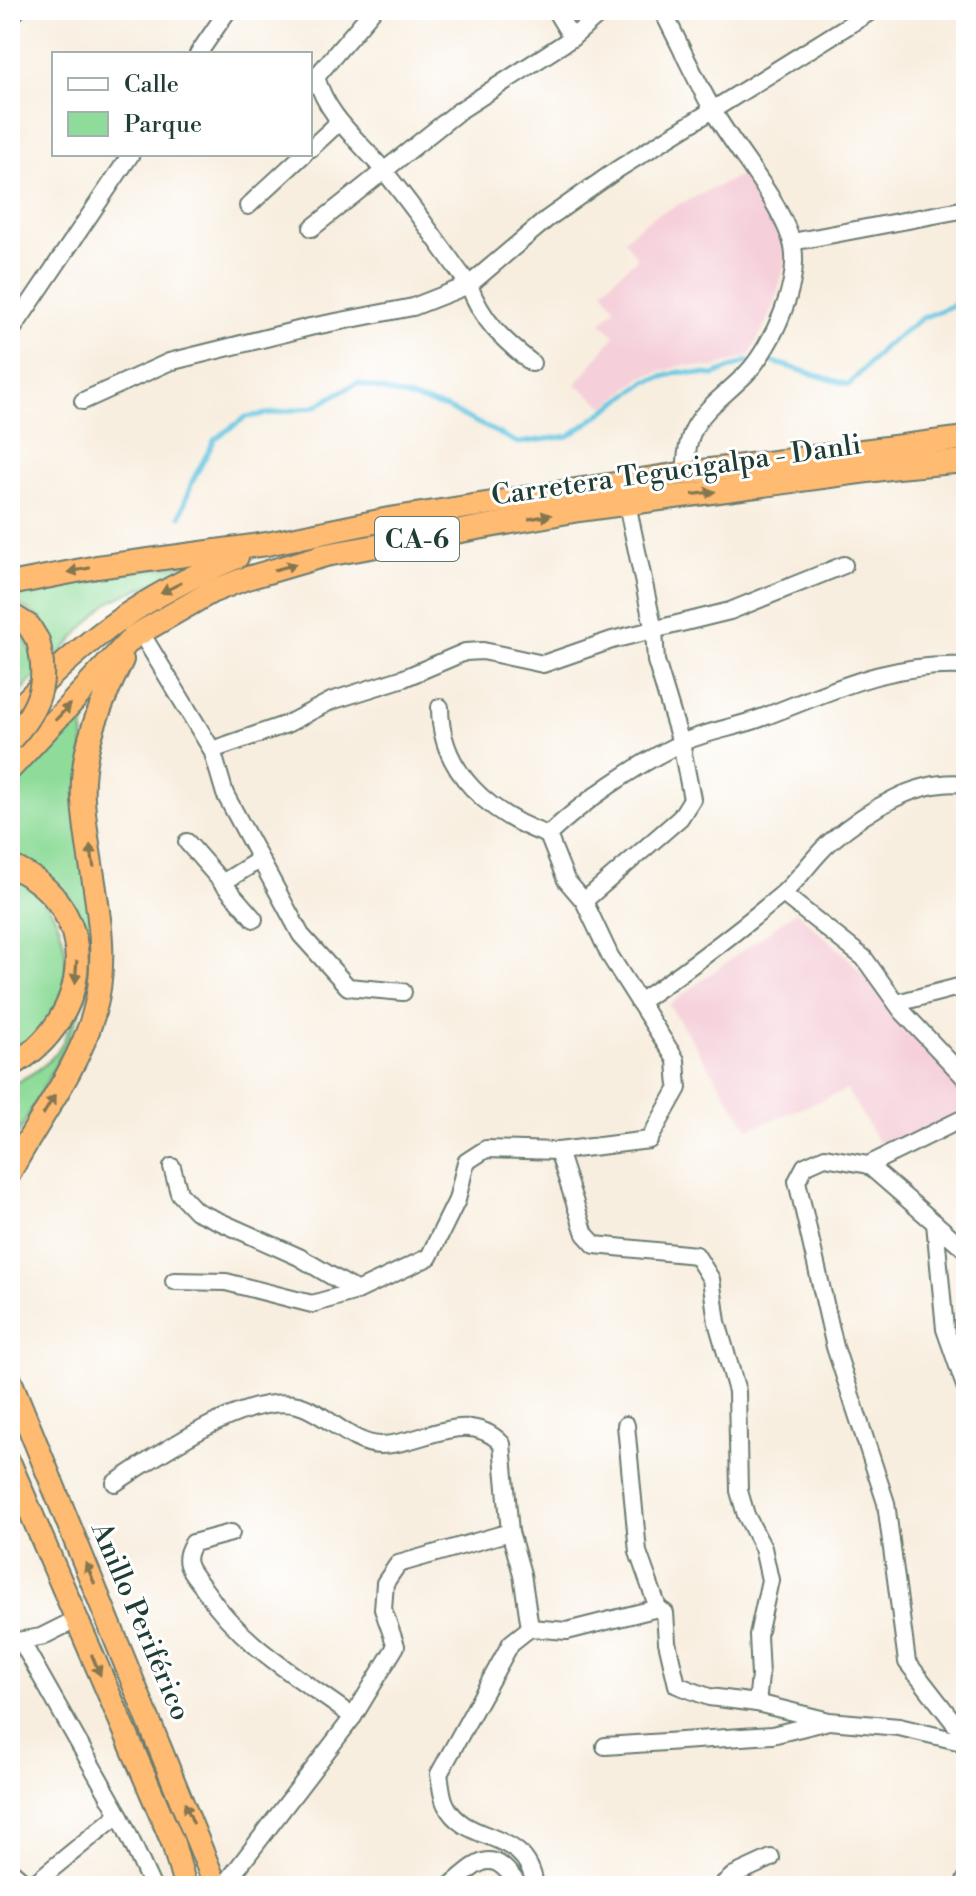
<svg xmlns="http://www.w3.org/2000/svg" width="976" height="1896" viewBox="0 0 976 1896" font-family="'Libre Bodoni',serif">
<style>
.built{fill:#f5cfd9}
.green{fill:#8fdc9a;stroke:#578c67;stroke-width:2}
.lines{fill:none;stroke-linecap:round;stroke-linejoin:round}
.stream{stroke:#63c6e1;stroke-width:5}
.minor-casing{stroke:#6b7b70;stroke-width:20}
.highway-casing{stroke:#6b7b70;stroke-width:26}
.minor{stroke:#fff;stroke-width:16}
.highway{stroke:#ffbb71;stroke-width:22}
.highway-bridge-casing{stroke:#6b7b70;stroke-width:26;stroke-linecap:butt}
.highway-bridge{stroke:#ffbb71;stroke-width:22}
.oneway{fill:#84764f}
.labels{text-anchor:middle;stroke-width:6;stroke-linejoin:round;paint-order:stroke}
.shield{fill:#fff;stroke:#627771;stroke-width:2}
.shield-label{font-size:26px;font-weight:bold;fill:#1f3d34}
.street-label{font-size:28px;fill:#1f3d34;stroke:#fff}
</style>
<rect width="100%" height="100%" fill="#fff"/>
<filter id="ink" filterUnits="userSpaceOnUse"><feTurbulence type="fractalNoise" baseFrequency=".0125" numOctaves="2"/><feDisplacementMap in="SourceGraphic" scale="16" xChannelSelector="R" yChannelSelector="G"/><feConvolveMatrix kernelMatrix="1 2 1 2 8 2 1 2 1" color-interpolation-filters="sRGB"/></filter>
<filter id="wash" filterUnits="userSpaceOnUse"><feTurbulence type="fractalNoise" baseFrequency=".006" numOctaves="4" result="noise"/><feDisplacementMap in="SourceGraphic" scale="32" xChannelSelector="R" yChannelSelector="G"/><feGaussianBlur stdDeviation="1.8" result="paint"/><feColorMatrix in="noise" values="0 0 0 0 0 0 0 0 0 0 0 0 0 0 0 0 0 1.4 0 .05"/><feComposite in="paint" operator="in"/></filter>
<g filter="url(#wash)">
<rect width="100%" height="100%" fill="#f8eedf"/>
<g class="built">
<polygon points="746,173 783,239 785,263 774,307 750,355 713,368 684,365 642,377 605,407 576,384 615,336 601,323 615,308 603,289 637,258 624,239 652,217"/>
<polygon points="796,911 847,957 966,1088 966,1108 883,1150 847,1090 749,1129 669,1005"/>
</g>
<g class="green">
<path d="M 199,562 C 174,582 137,585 109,603 C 96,612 70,643 57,657 L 41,618 L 10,599 L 10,589 Z"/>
<polygon points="10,621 19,626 40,671 10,704"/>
<path d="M 96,690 L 83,730 L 94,978 L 65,1047 L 10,1150 L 10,1086 C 26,1077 43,1069 55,1054 C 78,1026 91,939 74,906 C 61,880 35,865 10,851 L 10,784 Z"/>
<path d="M 10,873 C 24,876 33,889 43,900 C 73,931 74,998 44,1032 C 34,1042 21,1050 10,1059 Z"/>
</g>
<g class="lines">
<g class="stream">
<polyline points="770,361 849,385 883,348 922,318 966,300"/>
<polyline points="180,516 192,482 215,439 246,417 314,407 357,383 447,408 518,443 569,436 646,382 680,372 714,375 748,361"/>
</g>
</g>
</g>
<g filter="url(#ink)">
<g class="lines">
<g class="minor-casing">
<g id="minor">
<path d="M 373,10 L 316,77 C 328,118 358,139 384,171 C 414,207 441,247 469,285 C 482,321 503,340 532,363"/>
<polyline points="555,10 572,38"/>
<path d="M 662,10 C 681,46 697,84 718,119 C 742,158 776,196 791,239 C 804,278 772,347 746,374 C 711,409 684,418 686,473"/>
<polyline points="10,17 17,10"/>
<polyline points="198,54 228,10"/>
<polyline points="310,149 338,123"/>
<polyline points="248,206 304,154"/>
<polyline points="312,228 459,111 572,38 604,10"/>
<polyline points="792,242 966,209"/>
<polyline points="10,333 131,154"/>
<polyline points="83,401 169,362 310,327 413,307 469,285 547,219 618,169 873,10"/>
<polyline points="141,633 212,750 225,794 301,935 348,987 403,992"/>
<polyline points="212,750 287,724 331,701 404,678 465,652 483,651 543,664 612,640 730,611 844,565"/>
<path d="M 548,835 C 585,800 633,767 679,744 C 703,732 734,728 761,718 C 833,691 887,662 966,666"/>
<polyline points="187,842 254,919"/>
<polyline points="222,883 259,860"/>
<polyline points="783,894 864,958 902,1011 966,1079"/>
<polyline points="584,901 680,818 692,799 681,743 656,661 654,631 627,504"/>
<path d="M 639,1002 C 687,970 735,933 780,896 C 799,880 812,858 830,842 C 866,811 917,778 966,784"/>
<polyline points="897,1003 966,985"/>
<polyline points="966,1117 868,1165 825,1157 805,1166 797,1181 835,1347 886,1503 907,1662 966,1738"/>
<polyline points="558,1151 585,1234 595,1245 696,1255 711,1279 717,1322 737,1391 739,1491 746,1515 763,1548 770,1580 758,1635 760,1676 757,1703"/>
<polyline points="868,1165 966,1250"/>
<polyline points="172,1167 179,1193 196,1211 299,1257 357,1291"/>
<polyline points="935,1223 945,1329 966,1389"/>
<path d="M 174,1281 L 226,1282 L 312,1304 L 357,1291 L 429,1257 L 457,1200 L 466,1162 L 486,1149 L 558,1151 L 649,1140 L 678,1088 L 676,1060 L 610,956 L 584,901 L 566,880 L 548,835 C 491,815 440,773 440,707"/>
<polyline points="626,1425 638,1552 658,1608 665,1613 667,1642 677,1685 709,1697 757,1703 829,1721 899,1727 966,1743"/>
<path d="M 115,1483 C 158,1455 246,1392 298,1405 C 327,1413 350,1444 380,1445 C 422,1445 467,1407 502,1444 L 510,1532 L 522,1574 L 530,1628"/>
<path d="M 231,1533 L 193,1543 C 179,1564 193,1573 205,1590 C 243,1647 299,1677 353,1717"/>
<polyline points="21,1641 119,1814 152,1886"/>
<polyline points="11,1642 41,1637 77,1619"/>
<polyline points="605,1746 772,1735 825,1722"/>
<polyline points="10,1870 29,1886"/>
<polyline points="31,1886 119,1814"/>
<polyline points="224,1886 353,1717 396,1646 383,1609 385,1583 398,1564 510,1532"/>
<path d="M 450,1886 C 480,1861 492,1845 519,1886"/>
<path d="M 535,1886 C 527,1827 466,1846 446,1805 C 441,1796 441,1783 439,1774 L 511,1643 L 530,1628 L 567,1631 L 658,1608"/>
<polyline points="721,1886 734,1875 771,1858"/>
<polyline points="963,1886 966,1879"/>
</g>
</g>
<g class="highway-casing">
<g id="highway">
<polyline points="10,584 97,567 267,544 389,519 686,473 966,438"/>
<polyline points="10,614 29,626 38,641"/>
<path d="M 10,717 C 83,640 139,598 237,557"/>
<polyline points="10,769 133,637 211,592 244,579 326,555 579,510 897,467 966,461"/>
<path d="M 10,866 C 105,906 93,1021 10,1066"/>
<path d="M 10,1172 C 37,1121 76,1072 93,1016 C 115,943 87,872 83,799 C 80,749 101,703 122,660"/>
<polyline points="10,1380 216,1886"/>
<polyline points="10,1464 173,1843 185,1886"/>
</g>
</g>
<use href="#minor" class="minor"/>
<use href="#highway" class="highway"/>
<g class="highway-bridge-casing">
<path id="highway-bridge" d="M 10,740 C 39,709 49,684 38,641"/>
</g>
<use href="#highway-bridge" class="highway-bridge"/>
</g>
<defs><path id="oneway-solid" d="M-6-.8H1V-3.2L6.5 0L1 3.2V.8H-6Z" transform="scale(2)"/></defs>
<g class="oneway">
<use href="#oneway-solid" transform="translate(704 493) rotate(-8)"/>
<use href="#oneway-solid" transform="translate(540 517) rotate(-10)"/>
<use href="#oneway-solid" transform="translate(285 567) rotate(-16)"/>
<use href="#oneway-solid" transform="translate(79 570) rotate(169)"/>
<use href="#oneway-solid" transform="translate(171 588) rotate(153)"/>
<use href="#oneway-solid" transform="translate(63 712) rotate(-47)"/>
<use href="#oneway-solid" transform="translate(92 856) rotate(-99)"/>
<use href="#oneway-solid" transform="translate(76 972) rotate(94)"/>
<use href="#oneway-solid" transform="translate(49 1105) rotate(-59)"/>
<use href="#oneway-solid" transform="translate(90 1573) rotate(-113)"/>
<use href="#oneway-solid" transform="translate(96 1665) rotate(67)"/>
<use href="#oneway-solid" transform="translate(189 1813) rotate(-113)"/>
</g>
</g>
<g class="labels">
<rect class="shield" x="375" y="517" width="84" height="44" rx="6"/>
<g class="shield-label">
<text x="417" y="548">CA-6</text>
</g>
<g class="street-label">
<text transform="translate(676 469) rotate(-8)" y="10">Carretera Tegucigalpa - Danli</text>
<text transform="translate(142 1621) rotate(67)" y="10">Anillo Periférico</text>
</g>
</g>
<rect width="976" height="1896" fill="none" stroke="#fff" stroke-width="40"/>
<rect x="52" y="52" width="260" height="104" fill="#ffffff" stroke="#a5b1ae" stroke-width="2"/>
<rect x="68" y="78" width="40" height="12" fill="#ffffff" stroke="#a5b1ae" stroke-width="2"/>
<text x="124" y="92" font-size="24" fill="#1f3d34">Calle</text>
<rect x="68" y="112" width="40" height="24" fill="#8fdc9a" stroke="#a5b1ae" stroke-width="2"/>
<text x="124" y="132" font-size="24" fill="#1f3d34">Parque</text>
</svg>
